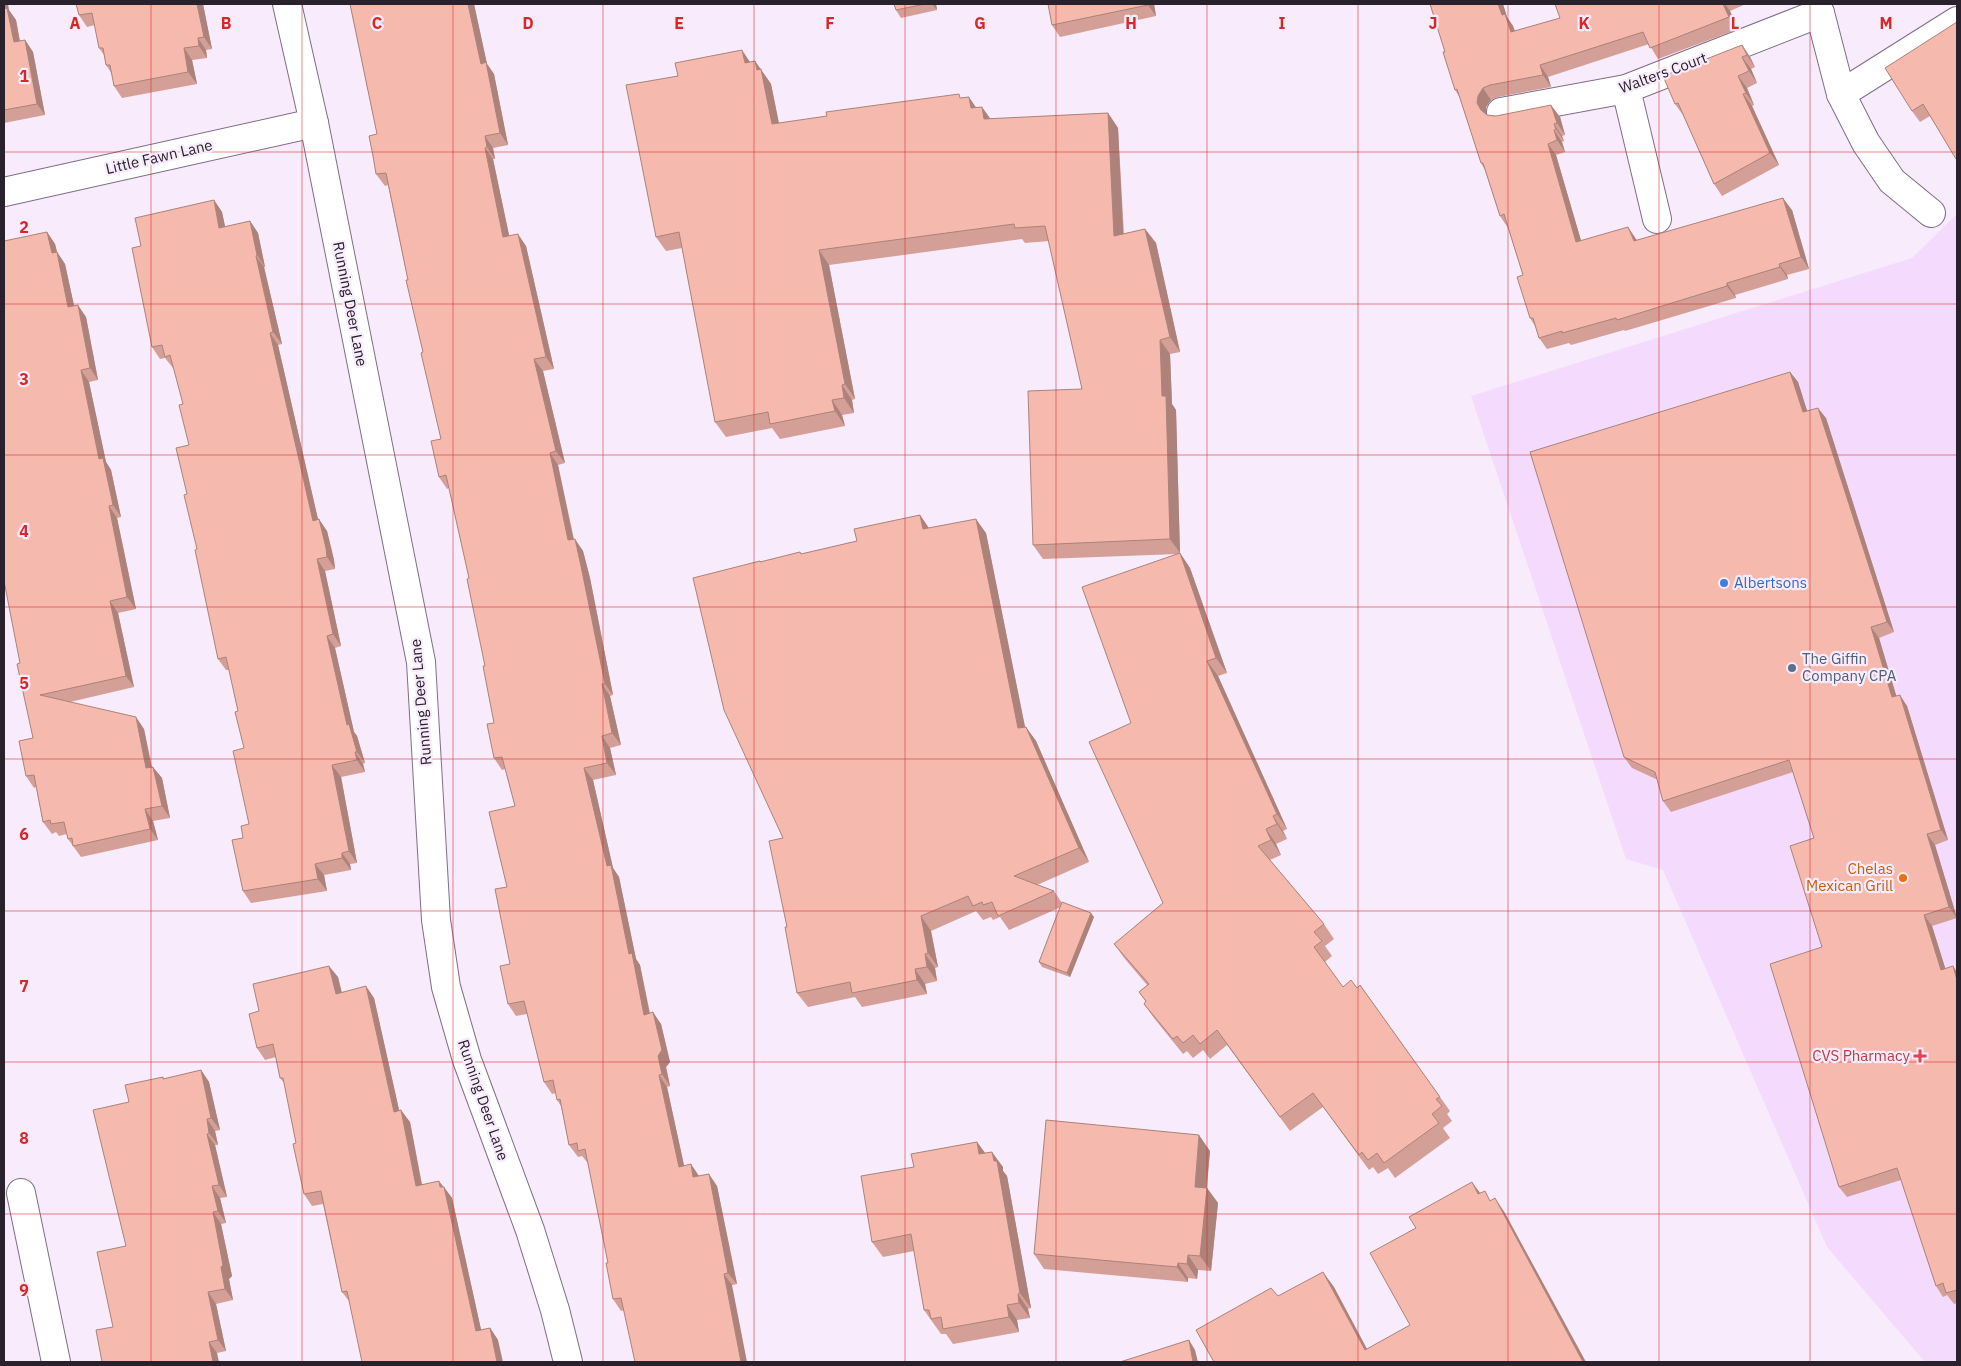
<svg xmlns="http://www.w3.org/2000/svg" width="1961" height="1366" viewBox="0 0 1961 1366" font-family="'IBM Plex Sans',sans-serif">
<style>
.built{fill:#f4dbfd}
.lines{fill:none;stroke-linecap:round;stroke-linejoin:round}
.minor-casing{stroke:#7f6e86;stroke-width:30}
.minor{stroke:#fff;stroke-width:28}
.wall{fill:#d49f96}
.shaded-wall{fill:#ac827a}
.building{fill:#f6b9ae;stroke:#ac827a}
.grid{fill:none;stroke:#d62828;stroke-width:1;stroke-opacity:0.55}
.shop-dot{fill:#3f7fe0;stroke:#f7ebfc;stroke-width:2}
.service-dot{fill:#5c6f8a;stroke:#f7ebfc;stroke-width:2}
.food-dot{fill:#e8710a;stroke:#f7ebfc;stroke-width:2}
.health-dot{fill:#e0444e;stroke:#f7ebfc;stroke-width:2}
.labels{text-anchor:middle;stroke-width:4.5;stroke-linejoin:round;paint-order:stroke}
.street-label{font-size:15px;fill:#29212b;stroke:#f7ebfc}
.shop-label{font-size:15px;fill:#366cbe;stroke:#f7ebfc;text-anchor:start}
.service-label{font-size:15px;fill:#4e5e75;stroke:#f7ebfc;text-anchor:start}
.food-label{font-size:15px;fill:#c56008;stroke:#f7ebfc;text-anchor:end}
.health-label{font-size:15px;fill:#be3a42;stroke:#f7ebfc;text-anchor:end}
.grid-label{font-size:16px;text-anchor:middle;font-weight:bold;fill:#d62828;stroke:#f7ebfc;stroke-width:4.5;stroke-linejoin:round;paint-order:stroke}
</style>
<rect width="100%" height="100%" fill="#f7ebfc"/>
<polygon class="built" points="1957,214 1957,1362 1925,1362 1827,1247 1663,870 1626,859 1471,396 1912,258"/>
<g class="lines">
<g class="minor-casing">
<g id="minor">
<polyline points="287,4 314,123 421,662 436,920 446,987 467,1060 530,1230 555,1310 568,1362"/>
<polyline points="1816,4 1820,13 1841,94 1866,143 1892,181 1931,213"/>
<polyline points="1626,89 1657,219"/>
<polyline points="1841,94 1957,21"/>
<polyline points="1501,112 1626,89 1820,13"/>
<polyline points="4,192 314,123"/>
<polyline points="21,1193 56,1362"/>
</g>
</g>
<use href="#minor" class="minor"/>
</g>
<g class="wall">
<polygon points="4,4 16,20 20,41 25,40 33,52 45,115 4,123"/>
<polygon points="76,4 203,4 212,49 206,50 207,58 192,60 197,84 122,98 114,86 112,74 106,65 104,55 99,48 95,25 87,27 79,15"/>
<polygon points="350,4 474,4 487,64 494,74 508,145 493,148 495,159 493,159 509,236 526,246 554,369 543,371 565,463 558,465 574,539 583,551 590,578 613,695 610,696 621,745 610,748 616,775 593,780 613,868 619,877 636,959 640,965 650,1013 661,1024 670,1062 666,1067 670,1086 667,1087 684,1166 698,1176 717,1186 737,1284 621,1311 613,1299 608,1263 588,1162 587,1162 582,1156 578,1157 569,1145 561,1106 557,1100 556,1093 552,1094 544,1082 527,1014 516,1016 508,1004 510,964 507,887 515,806 505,769 502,770 494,758 494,723 485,666 469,578 449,488 447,489 439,477 441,439 388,185 385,186 376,174 377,134"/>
<polygon points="894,4 936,4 937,10 901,18 896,10"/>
<polygon points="1048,4 1154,4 1156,16 1060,37 1052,25"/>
<polygon points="1430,4 1503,4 1507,17 1513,26 1515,31 1560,18 1555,4 1746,4 1730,11 1738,29 1658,59 1649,44 1548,77 1551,87 1498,97 1491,100 1486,107 1486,114 1487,115 1496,116 1560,117 1565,135 1562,136 1564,141 1562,142 1565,152 1556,155 1581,241 1636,239 1637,240 1792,210 1809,269 1787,275 1788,279 1735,295 1736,298 1625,331 1624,330 1571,345 1569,343 1547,349 1539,338 1535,326 1530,318 1523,275 1508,228 1500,216 1485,170 1481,163 1460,98 1455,90 1445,52"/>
<polygon points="1957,22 1957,160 1930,116 1920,122 1912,111"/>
<polygon points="1742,45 1750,57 1755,67 1751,69 1757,83 1747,88 1754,105 1752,106 1779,165 1722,196 1714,184 1683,115 1675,104"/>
<polygon points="755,61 771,84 779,123 963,98 976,107 990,119 1108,113 1118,128 1124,234 1145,229 1156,243 1180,352 1170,354 1172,404 1176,410 1180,553 1190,568 1227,673 1218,676 1287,829 1283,831 1287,839 1276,844 1281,855 1270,860 1324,924 1334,939 1325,946 1332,956 1325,962 1343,987 1357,988 1360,985 1450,1111 1447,1114 1452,1121 1443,1128 1450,1138 1395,1178 1388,1168 1378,1174 1373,1167 1369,1170 1323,1107 1290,1131 1227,1045 1210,1059 1203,1050 1193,1058 1187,1051 1183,1054 1154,1018 1144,1004 1146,1002 1139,992 1147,985 1125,959 1114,944 1163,903 1131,723 1178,554 1043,559 1033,545 1082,389 1049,241 1025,243 1022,239 829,265 855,399 852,400 854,413 842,415 845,426 780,439 772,428 726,437 715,422 682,248 666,251 656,237 750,62"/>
<polygon points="214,200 222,212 225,227 250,221 258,233 265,267 264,267 282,344 278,345 318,520 327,531 334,560 335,569 325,571 341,646 335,648 354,732 357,736 365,763 363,764 365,772 341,777 357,863 350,864 351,870 324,875 327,891 251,903 243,891 243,838 249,824 244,748 238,711 229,670 226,670 218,659 187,494 189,445 183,404 174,368 173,368 165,358 160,359 152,347"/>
<polygon points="47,232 55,244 57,252 65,264 74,306 86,317 98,380 89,382 106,462 111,470 121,517 117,518 136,609 118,613 134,687 70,702 144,729 152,767 162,778 170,818 153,821 158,840 81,857 68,839 67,834 59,836 56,832 52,834 43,822 36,787 34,788 26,776 33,738 20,663"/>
<polygon points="1790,372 1798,382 1807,411 1826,418 1894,632 1879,638 1896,696 1907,706 1948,840 1935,845 1957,918 1932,926 1945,968 1957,972 1957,1303 1954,1304 1947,1295 1943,1297 1936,1286 1901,1180 1847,1197 1839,1187 1814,838 1793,772 1671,812 1663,801 1658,780 1632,768 1624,757"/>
<polygon points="920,515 929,528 986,533 1025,727 1036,741 1089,862 1037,885 1054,891 1062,903 1094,917 1070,977 1042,967 1039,962 1061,907 1009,930 1000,917 993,920 991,917 983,920 976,911 931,931 938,967 935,968 937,981 925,984 927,994 862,1007 855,997 808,1007 797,993 787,927 783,838 760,561 761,562 800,552 801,554 857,541"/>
<polygon points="338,977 341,992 374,998 399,1110 410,1122 422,1184 444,1187 452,1198 481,1330 490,1328 498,1340 349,1301 342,1292 323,1204 312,1206 304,1194 296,1143 285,1084 280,1078 276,1057 265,1060 257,1048 259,1011"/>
<polygon points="201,1070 209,1082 220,1130 215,1131 218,1145 215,1145 227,1197 220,1198 226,1223 221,1224 232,1276 229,1279 233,1300 216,1304 226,1351 217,1353 113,1327 126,1246 129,1102 163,1077 164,1079"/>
<polygon points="977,1142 985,1153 1003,1167 1003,1171 1007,1176 1031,1308 1028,1309 1030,1318 1017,1320 1019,1332 953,1344 946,1334 941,1334 924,1310 914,1251 883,1257 872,1242 914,1167"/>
<polygon points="1210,1151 1207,1188 1218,1203 1211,1271 1198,1270 1197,1279 1188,1278 1188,1282 1044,1269 1034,1254"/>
</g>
<g class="shaded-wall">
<polygon points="4,4 8,4 9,10 16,20 22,54 14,42 4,11"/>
<polygon points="197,4 203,4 212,49 204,37"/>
<polygon points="468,4 474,4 487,64 494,74 508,145 500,133 481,64"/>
<polygon points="932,4 936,4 937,10"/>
<polygon points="1148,4 1154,4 1156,16 1148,5"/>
<polygon points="1498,4 1503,4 1507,17 1513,26 1519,43 1511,32 1502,15"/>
<polygon points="1723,4 1725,4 1730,11 1738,29 1729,17"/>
<polygon points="198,38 206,50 207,58 199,46"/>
<polygon points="25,40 33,52 45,115 37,104"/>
<polygon points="1742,45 1750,57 1755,67 1747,55"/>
<polygon points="184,48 192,60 197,84 188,72"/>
<polygon points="742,50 752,65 745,63"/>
<polygon points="1742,57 1751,69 1757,83 1749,71"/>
<polygon points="755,61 771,84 782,139 772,124"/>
<polygon points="1540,65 1548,77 1551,87 1543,75"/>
<polygon points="1738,76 1747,88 1754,105 1746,93"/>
<polygon points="1483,88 1491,100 1486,107 1486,114 1481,110 1477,103 1478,96"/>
<polygon points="1743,94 1752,106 1779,165 1770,153"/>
<polygon points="969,97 979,112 971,108"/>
<polygon points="1551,105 1560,117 1565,135 1557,123"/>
<polygon points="982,107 992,121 984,119"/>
<polygon points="1108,113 1118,128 1124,251 1114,236"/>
<polygon points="1554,124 1562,136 1564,141 1556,129"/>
<polygon points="1554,130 1562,142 1565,152 1557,140"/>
<polygon points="485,136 493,148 495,159 487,147"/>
<polygon points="1548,144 1556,155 1585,254 1576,242"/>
<polygon points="485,148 493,159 512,249 503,237"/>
<polygon points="1783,198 1792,210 1809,269 1801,257"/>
<polygon points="214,200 222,212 228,240 219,228"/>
<polygon points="250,221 258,233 265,267 257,255"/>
<polygon points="1628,227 1636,239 1642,253 1634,241"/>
<polygon points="1145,229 1156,243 1180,352 1170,337"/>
<polygon points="47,232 55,244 57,252 65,264 77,319 68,307 52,253"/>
<polygon points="518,234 526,246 554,369 546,357"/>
<polygon points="819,250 829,265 855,399 845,384"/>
<polygon points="256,256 264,267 282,344 273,332"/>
<polygon points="1779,264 1787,275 1788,279 1780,267"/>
<polygon points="1727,283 1735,295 1736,298 1727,286"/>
<polygon points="78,305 86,317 98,380 90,368"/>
<polygon points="270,333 278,345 321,532 313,521"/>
<polygon points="1160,340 1170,354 1172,404 1176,410 1180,553 1190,568 1227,673 1216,658 1180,553 1170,539 1162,396"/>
<polygon points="534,359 543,371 565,463 556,451"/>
<polygon points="81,370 89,382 106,462 111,470 121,517 113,505 99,459"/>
<polygon points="1790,372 1798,382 1811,423 1803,412"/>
<polygon points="842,385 852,400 854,413 844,398"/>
<polygon points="832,400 842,415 845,426 835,411"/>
<polygon points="1818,408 1826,418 1894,632 1887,622"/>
<polygon points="550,453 558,465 576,552 568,540"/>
<polygon points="109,506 117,518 136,609 127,597"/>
<polygon points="920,515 930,530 923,529"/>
<polygon points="319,519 327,531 334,560 335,569 327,557"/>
<polygon points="976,519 986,533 1028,742 1018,728"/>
<polygon points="575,539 583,551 590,578 613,695 605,684"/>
<polygon points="317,559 325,571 341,646 333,634"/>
<polygon points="110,601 118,613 134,687 126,676"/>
<polygon points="1871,627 1879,638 1900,708 1892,697"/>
<polygon points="327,636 335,648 354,732 357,736 365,763 357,752 347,725"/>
<polygon points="1207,661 1218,676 1287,829 1277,814"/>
<polygon points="602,684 610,696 621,745 612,733"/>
<polygon points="1900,695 1907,706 1948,840 1941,830"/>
<polygon points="136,717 144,729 154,780 146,768"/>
<polygon points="1026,727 1036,741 1089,862 1079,848"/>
<polygon points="602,736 610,748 616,775 607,763"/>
<polygon points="355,752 363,764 365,772 357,760"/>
<polygon points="332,765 341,777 357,863 349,851"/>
<polygon points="153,767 162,778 170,818 162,806"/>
<polygon points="584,768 593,780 613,868 619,877 636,959 640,965 652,1026 644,1015 607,866"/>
<polygon points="145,809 153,821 158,840 150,829"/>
<polygon points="1273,816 1283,831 1287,839 1277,824"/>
<polygon points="1266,829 1276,844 1281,855 1271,840"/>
<polygon points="1927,834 1935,845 1957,918 1949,907"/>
<polygon points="342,853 350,864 351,870 342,858"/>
<polygon points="315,864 324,875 327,891 318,879"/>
<polygon points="1091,913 1094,917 1070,977 1067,973"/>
<polygon points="1924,915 1932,926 1949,980 1941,970"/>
<polygon points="921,916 931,931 938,967 928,953"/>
<polygon points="925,954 935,968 937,981 927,967"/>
<polygon points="329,966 338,977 345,1005 336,994"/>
<polygon points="1953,966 1957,972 1957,980"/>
<polygon points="915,969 925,984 927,994 917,980"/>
<polygon points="366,986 374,998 402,1123 394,1112"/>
<polygon points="653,1012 661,1024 670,1062 666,1067 670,1086 662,1074 658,1056"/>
<polygon points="201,1070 209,1082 220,1130 211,1118"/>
<polygon points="659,1075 667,1087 687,1179 679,1167"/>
<polygon points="401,1110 410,1122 424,1197 416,1186"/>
<polygon points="207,1119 215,1131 218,1145 209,1133"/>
<polygon points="207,1134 215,1145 227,1197 219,1185"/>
<polygon points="1199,1135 1210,1151 1205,1202 1195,1187"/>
<polygon points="977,1142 988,1157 979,1154"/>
<polygon points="992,1152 1003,1167 1003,1171 1007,1176 1031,1308 1020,1293"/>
<polygon points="691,1164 699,1176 693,1177"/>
<polygon points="709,1174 717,1186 737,1284 728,1273"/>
<polygon points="439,1181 452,1198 484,1343 476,1331"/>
<polygon points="1472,1182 1483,1197 1478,1194"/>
<polygon points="212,1186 220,1198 226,1223 218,1211"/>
<polygon points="1207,1188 1218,1203 1211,1271 1200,1256"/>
<polygon points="1495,1198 1505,1213 1586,1362 1583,1362"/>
<polygon points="213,1212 221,1224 232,1276 229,1279 233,1300 225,1289 221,1267"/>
<polygon points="1188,1255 1198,1270 1197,1279 1187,1264"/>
<polygon points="1178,1263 1188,1278 1188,1282 1177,1267"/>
<polygon points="1323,1272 1334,1287 1374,1362 1365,1350"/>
<polygon points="724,1274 732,1285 747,1362 741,1362"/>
<polygon points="208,1292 216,1304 226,1351 218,1340"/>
<polygon points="1018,1294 1028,1309 1030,1318 1019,1303"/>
<polygon points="1007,1305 1017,1320 1019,1332 1009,1317"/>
<polygon points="490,1328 498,1340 503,1362 497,1362"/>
<polygon points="1189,1340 1195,1350 1198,1362 1193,1362"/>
<polygon points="209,1342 217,1353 219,1362 213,1362"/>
</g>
<g class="building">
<polygon points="76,4 197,4 204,37 198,38 199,46 184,48 188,72 114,86 110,65 106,65 103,48 99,48 92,13 79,15"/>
<polygon points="350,4 468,4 481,64 486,62 500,133 485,136 487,147 485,148 503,237 518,234 546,357 534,359 556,451 550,453 568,540 575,539 581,566 605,684 602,684 612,733 602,736 607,763 584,768 607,866 611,865 629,954 632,953 644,1015 653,1012 662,1050 658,1056 662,1074 659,1075 679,1167 691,1164 693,1177 709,1174 728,1273 724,1274 741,1362 635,1362 621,1298 613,1299 606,1263 608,1263 585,1149 578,1151 577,1143 569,1145 560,1099 557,1100 553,1080 544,1082 524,1001 508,1004 500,966 510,964 495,889 507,887 489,812 515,806 502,757 494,758 487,724 494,723 483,666 485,666 467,579 469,578 446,475 439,477 431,441 441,439 421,353 423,352 406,280 408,280 386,173 376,174 373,156 369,136 377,134"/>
<polygon points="894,4 925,4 896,10"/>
<polygon points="1048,4 1148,4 1148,5 1052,25"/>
<polygon points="1430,4 1498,4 1502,15 1505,14 1511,32 1560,18 1555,4 1723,4 1729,17 1650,48 1643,32 1540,65 1543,75 1490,85 1483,88 1478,96 1477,103 1481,110 1487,115 1496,116 1551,105 1557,123 1554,124 1556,129 1554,130 1557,140 1548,144 1576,242 1628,227 1634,241 1783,198 1801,257 1779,264 1780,267 1727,283 1727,286 1617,320 1616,318 1562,333 1562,331 1539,338 1533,318 1530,318 1517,277 1523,275 1504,214 1500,216 1483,163 1481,163 1457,89 1455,90 1443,52 1445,52"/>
<polygon points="7,8 14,42 25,40 37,104 4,110 4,9"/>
<polygon points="1957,22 1957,158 1956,159 1923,104 1912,111 1885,68"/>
<polygon points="1742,45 1747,55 1742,57 1749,71 1738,76 1746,93 1743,94 1770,153 1714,184 1678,103 1675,104 1663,76"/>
<polygon points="742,50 745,63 755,61 757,70 761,69 772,124 827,116 826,112 959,94 960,98 969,97 971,108 982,107 984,119 1108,113 1114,236 1145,229 1170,337 1160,340 1162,396 1166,396 1170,539 1033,545 1028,391 1082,389 1045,226 1015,228 1014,224 819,250 845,384 842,385 844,398 832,400 835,411 770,424 768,412 715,422 679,232 656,237 626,85 678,76 675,63"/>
<polygon points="214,200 219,228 250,221 257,255 256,256 273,332 270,333 313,521 319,519 326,548 327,557 317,559 333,634 327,636 347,725 349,724 357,752 355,752 357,760 332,765 349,851 342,853 342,858 315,864 318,879 243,891 232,840 243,838 241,826 249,824 233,751 244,748 235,712 238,711 226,657 218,659 195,550 197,549 184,495 187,494 176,448 189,445 179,405 183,404 170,355 165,357 162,345 152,347 132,248 141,246 135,218"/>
<polygon points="47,232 52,253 57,252 68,307 78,305 90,368 81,370 99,459 103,458 113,505 109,506 127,597 110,601 126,676 40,695 136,717 146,768 153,767 162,806 145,809 150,829 73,846 72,838 68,839 64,822 51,824 50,820 43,822 34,775 26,776 19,741 33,738 17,664 20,663 4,581 4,241"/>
<polygon points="1790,372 1803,412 1818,408 1887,622 1871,627 1892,697 1900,695 1941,830 1927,834 1949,907 1924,915 1941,970 1953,966 1957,980 1957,1290 1946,1293 1943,1283 1936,1286 1897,1168 1839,1187 1770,964 1822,947 1790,846 1814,838 1789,760 1663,801 1655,772 1624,757 1530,452"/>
<polygon points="920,515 923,529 976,519 1018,728 1026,727 1079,848 1014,876 1054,891 998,916 992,902 983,905 982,902 973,906 968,896 921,916 928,953 925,954 927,967 915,969 917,980 852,993 850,982 797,993 785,927 787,927 769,841 783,838 724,710 693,578 760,561 760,562 800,552 801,554 857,541 854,529"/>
<polygon points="1180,553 1216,658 1207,661 1277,814 1273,816 1277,824 1266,829 1271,840 1258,846 1324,924 1314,932 1322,941 1314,947 1343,987 1351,980 1357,988 1360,985 1440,1097 1436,1099 1442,1106 1432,1114 1439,1123 1384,1163 1377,1153 1368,1160 1362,1152 1359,1155 1313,1093 1280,1117 1217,1030 1200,1044 1193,1035 1183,1043 1177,1036 1173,1039 1144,1004 1146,1001 1139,992 1149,984 1114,944 1163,903 1089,742 1131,723 1082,587"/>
<polygon points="1062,902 1091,913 1067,973 1039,962"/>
<polygon points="329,966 336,994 366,986 394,1112 401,1110 416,1186 439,1181 440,1187 444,1187 476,1331 490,1328 497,1362 362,1362 347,1291 342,1292 321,1191 304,1194 293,1144 296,1143 283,1078 280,1078 273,1044 257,1048 249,1014 259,1011 253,984"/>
<polygon points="201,1070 211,1118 207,1119 209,1133 207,1134 219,1185 212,1186 218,1211 213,1212 223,1265 221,1267 225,1289 208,1292 218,1340 209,1342 213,1362 102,1362 96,1330 113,1327 97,1252 126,1246 93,1110 129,1102 125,1085 163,1077 163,1079"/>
<polygon points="1046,1120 1199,1135 1195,1187 1207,1188 1200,1256 1188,1255 1187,1264 1178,1263 1177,1267 1034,1254"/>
<polygon points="977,1142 979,1154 992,1152 994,1161 997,1161 1020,1293 1018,1294 1019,1303 1007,1305 1009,1317 943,1329 941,1317 931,1319 929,1310 924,1310 911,1234 872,1242 861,1176 914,1167 911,1154"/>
<polygon points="1472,1182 1478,1194 1485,1191 1490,1201 1495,1198 1583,1362 1214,1362 1196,1330 1271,1288 1278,1296 1323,1272 1365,1350 1410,1325 1370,1253 1416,1228 1409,1217"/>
<polygon points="1189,1340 1193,1362 1120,1362"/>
</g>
<path class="grid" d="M 151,4 L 151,1362M 302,4 L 302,1362M 453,4 L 453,1362M 603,4 L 603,1362M 754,4 L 754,1362M 905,4 L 905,1362M 1056,4 L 1056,1362M 1207,4 L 1207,1362M 1358,4 L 1358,1362M 1508,4 L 1508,1362M 1659,4 L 1659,1362M 1810,4 L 1810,1362M 4,152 L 1957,152M 4,304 L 1957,304M 4,455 L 1957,455M 4,607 L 1957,607M 4,759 L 1957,759M 4,911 L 1957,911M 4,1062 L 1957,1062M 4,1214 L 1957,1214"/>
<circle class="shop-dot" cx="1724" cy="583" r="5"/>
<circle class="service-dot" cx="1792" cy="668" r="5"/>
<circle class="food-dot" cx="1903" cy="878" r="5"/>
<path class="health-dot" d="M1917.5 1048.5h5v5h5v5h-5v5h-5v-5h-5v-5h5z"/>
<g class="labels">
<g class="street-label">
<text transform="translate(1663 73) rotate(-20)" y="5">Walters Court</text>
<text transform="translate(159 157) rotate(-13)" y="5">Little Fawn Lane</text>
<text transform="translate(350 304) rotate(79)" y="5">Running Deer Lane</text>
<text transform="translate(421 702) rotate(-95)" y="5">Running Deer Lane</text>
<text transform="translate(483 1100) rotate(71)" y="5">Running Deer Lane</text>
</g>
<g class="shop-label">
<text x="1734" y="588">Albertsons</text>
</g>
<g class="service-label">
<text x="1802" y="664">The Giffin<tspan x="1802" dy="17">Company CPA</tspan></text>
</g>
<g class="food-label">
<text x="1893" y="874">Chelas<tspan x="1893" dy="17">Mexican Grill</tspan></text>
</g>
<g class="health-label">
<text x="1910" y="1061">CVS Pharmacy</text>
</g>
</g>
<g class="grid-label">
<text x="75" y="29">A</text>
<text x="226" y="29">B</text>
<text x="377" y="29">C</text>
<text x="528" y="29">D</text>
<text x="679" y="29">E</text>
<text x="830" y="29">F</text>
<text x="980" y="29">G</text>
<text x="1131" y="29">H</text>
<text x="1282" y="29">I</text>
<text x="1433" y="29">J</text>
<text x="1584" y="29">K</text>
<text x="1735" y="29">L</text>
<text x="1886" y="29">M</text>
<text x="24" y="82">1</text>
<text x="24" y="233">2</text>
<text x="24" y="385">3</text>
<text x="24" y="537">4</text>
<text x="24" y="689">5</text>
<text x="24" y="840">6</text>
<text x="24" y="992">7</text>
<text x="24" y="1144">8</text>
<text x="24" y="1296">9</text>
</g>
<rect width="1961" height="1366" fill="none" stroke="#29212b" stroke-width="10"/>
</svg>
